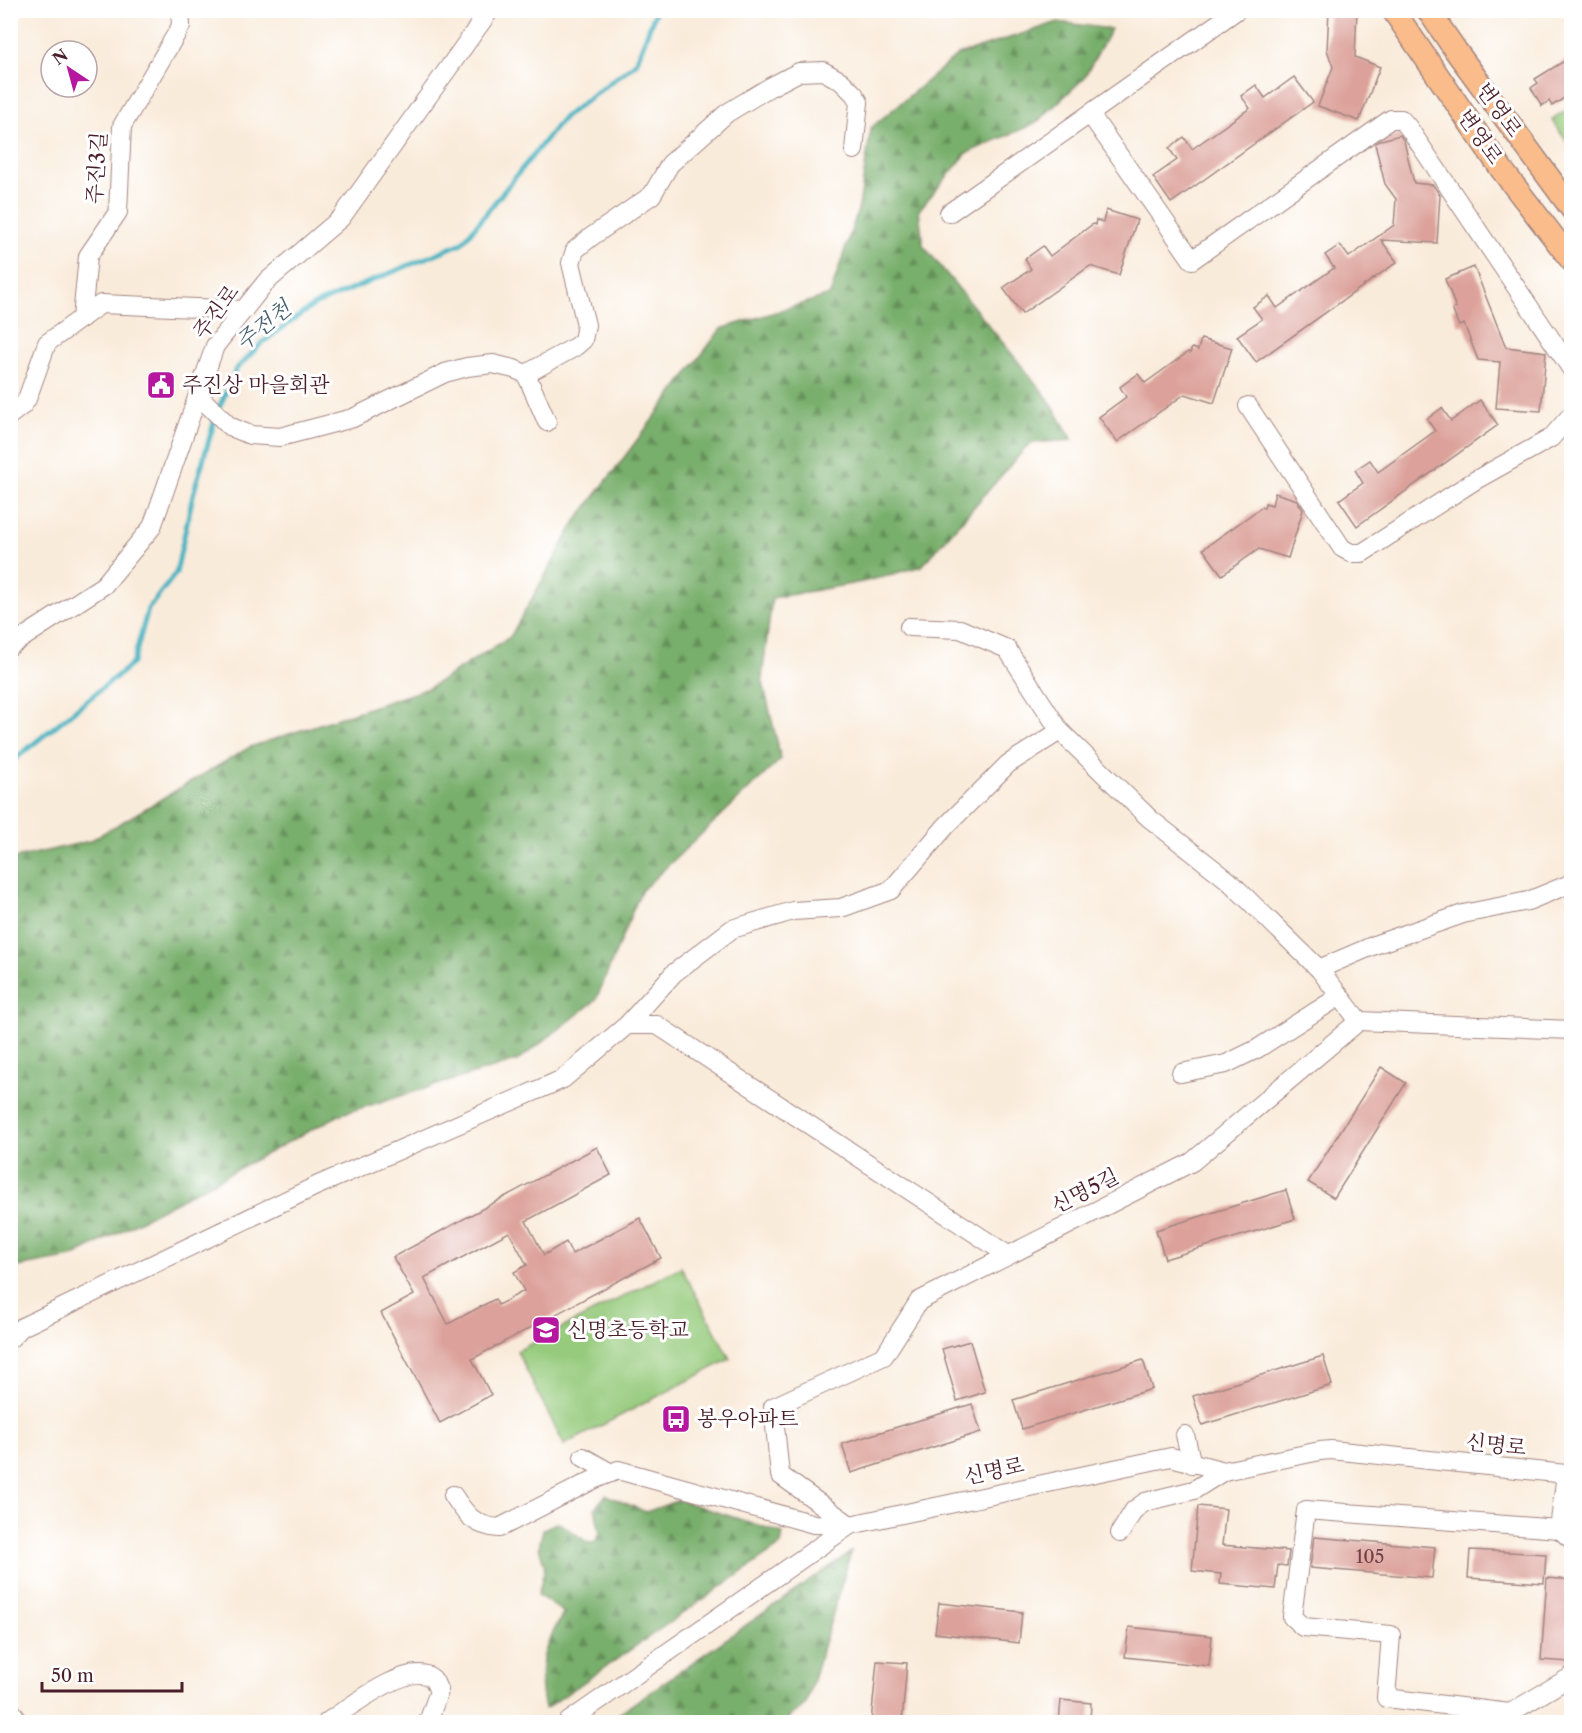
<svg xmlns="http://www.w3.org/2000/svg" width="1582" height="1733" viewBox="0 0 1582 1733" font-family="'Libre Caslon Text','Noto Serif KR',serif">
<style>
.green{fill:#96cb7d;stroke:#707554;stroke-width:1.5}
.forest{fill:url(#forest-firs);stroke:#61674c;stroke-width:1.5}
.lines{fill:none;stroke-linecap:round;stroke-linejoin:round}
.stream{stroke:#44b2c1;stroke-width:5}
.building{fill:#dca19a;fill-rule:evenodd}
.minor-casing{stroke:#a28582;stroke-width:20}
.major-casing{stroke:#a28582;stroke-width:25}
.minor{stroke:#fff;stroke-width:18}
.major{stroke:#f9bc8a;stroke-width:22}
.labels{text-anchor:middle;stroke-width:6;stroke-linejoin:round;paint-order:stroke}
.number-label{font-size:18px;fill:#6e4047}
.street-label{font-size:21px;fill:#4a1f2b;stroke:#fff}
.poi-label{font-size:21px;fill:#4a1f2b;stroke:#fff;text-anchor:start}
.water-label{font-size:22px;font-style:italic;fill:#47616e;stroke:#fff}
</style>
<defs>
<pattern id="forest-firs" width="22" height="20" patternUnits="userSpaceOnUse" patternTransform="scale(1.5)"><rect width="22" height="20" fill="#78af6c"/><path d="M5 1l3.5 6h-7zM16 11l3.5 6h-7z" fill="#648e59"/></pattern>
</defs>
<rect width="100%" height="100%" fill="#fff"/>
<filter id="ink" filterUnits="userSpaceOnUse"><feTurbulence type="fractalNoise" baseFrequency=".0167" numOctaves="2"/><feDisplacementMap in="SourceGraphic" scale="12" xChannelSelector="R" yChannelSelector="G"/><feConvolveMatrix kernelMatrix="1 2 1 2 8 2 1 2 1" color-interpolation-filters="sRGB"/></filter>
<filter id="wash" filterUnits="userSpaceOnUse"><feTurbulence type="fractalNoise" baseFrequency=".008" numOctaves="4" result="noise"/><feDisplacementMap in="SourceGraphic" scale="24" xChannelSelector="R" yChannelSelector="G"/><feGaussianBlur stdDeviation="1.35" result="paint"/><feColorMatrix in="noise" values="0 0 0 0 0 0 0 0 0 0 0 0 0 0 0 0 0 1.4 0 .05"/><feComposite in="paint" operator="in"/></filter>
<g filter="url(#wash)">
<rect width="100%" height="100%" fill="#f9ebda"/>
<g class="green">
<polygon points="1571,107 1571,148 1552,120"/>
<polygon points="681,1267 730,1359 564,1445 517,1351"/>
</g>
<g class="forest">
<polygon points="1058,22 1111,29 1084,78 1036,123 967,153 919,210 923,245 1047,397 1073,440 1030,443 922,566 863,582 772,598 762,678 781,759 641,891 596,1000 519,1060 341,1114 72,1257 11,1268 11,859 90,841 250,747 429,688 510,637 576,521 721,329 830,295 859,207 871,128 958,55"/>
<path d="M 606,1495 L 646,1512 L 679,1500 L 783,1533 L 781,1545 L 545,1709 C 536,1668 543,1647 564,1613 L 538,1595 L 545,1567 L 539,1547 L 543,1529 L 558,1522 L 589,1543 L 595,1542 L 600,1533 L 595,1508 Z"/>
<polygon points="851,1552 806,1704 784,1722 607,1722"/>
</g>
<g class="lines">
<g class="stream">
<polyline points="218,410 236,369 263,342 314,305 462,243 563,118 636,63 656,10"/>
<polyline points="10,763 133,663 148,609 176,573 193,495 215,419"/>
</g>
</g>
<g id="blocks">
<g class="building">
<polygon points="1329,10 1357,10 1355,57 1380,67 1359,121 1318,106 1333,67 1327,50"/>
<polygon points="1572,56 1572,93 1552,106 1549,101 1542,106 1531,88 1538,83 1535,79"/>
<polygon points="1294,77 1313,102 1171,203 1153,177 1177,160 1169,148 1184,137 1192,149 1250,108 1241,96 1256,85 1265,98"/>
<polygon points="1400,135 1404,141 1414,183 1433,185 1440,195 1437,243 1381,240 1397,262 1256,362 1237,336 1262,319 1253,307 1269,296 1277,308 1334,268 1325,255 1340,245 1349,257 1394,225 1396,199 1385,184 1375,144 1381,140"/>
<polygon points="1106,210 1137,220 1119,275 1090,266 1022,314 1003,288 1031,269 1025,259 1043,246 1050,256 1093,224 1095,225 1096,220 1103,222"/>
<polygon points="1474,267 1506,347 1546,352 1541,411 1496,408 1500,362 1478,360 1464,324 1459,326 1452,309 1456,308 1445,279"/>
<polygon points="1201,339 1232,348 1214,403 1185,394 1117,442 1099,417 1126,397 1120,387 1138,374 1145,383 1188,352 1190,353 1192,348 1198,350"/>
<polygon points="1480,400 1498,425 1357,526 1339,500 1363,483 1355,470 1370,460 1378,472 1435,431 1427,419 1442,408 1451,421"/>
<polygon points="1275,493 1297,500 1303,510 1288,558 1259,549 1222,575 1203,549 1262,507 1264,508 1265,503 1272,505"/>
<polygon points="1381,1067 1406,1083 1334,1198 1308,1182"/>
<path d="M 597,1147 L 611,1175 L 526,1221 L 544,1255 L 566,1242 L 572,1254 L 640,1218 L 661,1258 L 472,1359 L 491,1395 L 440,1423 L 381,1313 L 414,1295 L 393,1257 ZM 509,1232 L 527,1265 L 514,1272 L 524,1291 L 498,1305 L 495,1299 L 448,1324 L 424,1278 Z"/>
<polygon points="1286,1190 1295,1219 1165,1259 1156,1230"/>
<polygon points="970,1341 985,1392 957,1401 942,1349"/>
<polygon points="1323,1356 1332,1385 1202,1425 1193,1396"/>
<polygon points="1143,1360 1152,1389 1022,1429 1013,1400"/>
<polygon points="972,1404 981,1432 851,1473 842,1444"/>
<polygon points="1198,1506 1226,1509 1222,1545 1289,1551 1287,1566 1278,1565 1275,1589 1220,1584 1221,1574 1192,1571"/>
<polygon points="1314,1537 1435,1547 1432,1578 1310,1568"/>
<polygon points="1470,1550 1546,1554 1544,1583 1468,1578"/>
<polygon points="1547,1578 1572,1580 1572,1634 1570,1662 1541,1660"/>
<polygon points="939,1603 1022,1612 1019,1643 935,1633"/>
<polygon points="1129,1627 1212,1636 1209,1666 1125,1657"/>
<polygon points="877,1661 907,1663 902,1722 871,1722"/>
<polygon points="1061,1700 1091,1703 1090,1722 1059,1722"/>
</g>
</g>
</g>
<g filter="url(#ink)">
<use href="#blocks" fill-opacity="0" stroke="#a28582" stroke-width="1.5"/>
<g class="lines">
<g class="minor-casing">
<g id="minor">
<polyline points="1090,114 1192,260 1381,126 1391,119 1401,119 1408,127 1572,370"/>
<polyline points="949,213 1237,10"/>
<polyline points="82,318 88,256 118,212 122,126 181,26 180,10"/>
<polyline points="526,374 575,347 583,340 586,325 571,263 575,250 591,237 652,195 670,164 727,113 770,87 799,72 823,71 841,81 854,94 859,102 854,150"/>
<polyline points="198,395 229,426 250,435 280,437 353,418 445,373 467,367 493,364 514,369 526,374 547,422"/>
<polyline points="1248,406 1342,548 1351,553 1362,553 1474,481 1551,438 1572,414"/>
<polyline points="10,415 23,405 27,399 47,343 101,304 244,310"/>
<polyline points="909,627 960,629 1007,649 1060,731 1149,818 1229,881 1319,969 1359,1021"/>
<polyline points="10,646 104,585 152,527 215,346 265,283 341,218 490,10"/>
<polyline points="1319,969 1377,944 1463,914 1528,901 1572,883"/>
<polyline points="627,1025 674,973 732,929 793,911 841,908 891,890 946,826 1008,764 1060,731"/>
<polyline points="1181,1073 1226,1064 1257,1049 1340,996"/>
<polyline points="10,1339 22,1327 316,1186 563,1079 627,1025 657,1025 1008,1255"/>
<polyline points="1185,1435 1192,1464"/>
<polyline points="583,1457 611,1473"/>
<polyline points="1566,1474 1559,1529 1572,1540"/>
<path d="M 453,1495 C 466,1515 474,1526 499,1528 L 593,1480 L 618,1470 L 814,1524 L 850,1525 L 1171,1457 L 1224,1471 L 1320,1451 L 1331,1450 L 1566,1474 L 1572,1473"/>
<polyline points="1572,1524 1559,1529 1306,1510 1292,1617 1303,1627 1391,1635 1386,1698 1510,1713 1572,1676"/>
<polyline points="850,1525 780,1475 773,1407 884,1356 919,1301 1192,1162 1359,1021 1572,1030"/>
<polyline points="1120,1533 1134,1510 1145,1502 1194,1490 1224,1471"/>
<polyline points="10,1709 19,1722"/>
<path d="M 327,1722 C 346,1710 411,1658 433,1679 C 435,1681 437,1688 439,1691 L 428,1722"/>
<polyline points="568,1722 850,1525"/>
</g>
</g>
<g class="major-casing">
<g id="major">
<polyline points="1393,10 1502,170 1572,261"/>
<polyline points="1428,10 1456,51 1572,209"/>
</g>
</g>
<use href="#minor" class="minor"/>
<use href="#major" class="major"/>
</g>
</g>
<defs>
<g id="civic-square" transform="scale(1.5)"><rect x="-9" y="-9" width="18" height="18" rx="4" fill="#b5179e" stroke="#fff"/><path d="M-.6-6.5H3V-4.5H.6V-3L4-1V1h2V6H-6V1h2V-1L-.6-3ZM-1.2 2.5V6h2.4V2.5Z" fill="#fff"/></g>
<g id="school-square" transform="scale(1.5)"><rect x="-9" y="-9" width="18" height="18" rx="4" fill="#b5179e" stroke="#fff"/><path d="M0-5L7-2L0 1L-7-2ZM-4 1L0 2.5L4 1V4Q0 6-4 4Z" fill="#fff"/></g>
<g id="bus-square" transform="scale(1.5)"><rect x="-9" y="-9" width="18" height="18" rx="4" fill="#b5179e" stroke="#fff"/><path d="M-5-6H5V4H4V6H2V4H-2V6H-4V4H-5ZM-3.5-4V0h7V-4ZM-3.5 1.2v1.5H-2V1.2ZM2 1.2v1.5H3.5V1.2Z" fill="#fff"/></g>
</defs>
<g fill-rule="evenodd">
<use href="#civic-square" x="161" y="385"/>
<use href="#school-square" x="546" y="1330"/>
<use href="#bus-square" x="676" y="1419"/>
</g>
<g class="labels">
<g class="number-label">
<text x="1370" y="1563">105</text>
</g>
<g class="street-label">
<text transform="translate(1499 110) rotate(54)" y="7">번영로</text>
<text transform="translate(1480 137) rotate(55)" y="7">변영로</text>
<text transform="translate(97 168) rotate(-86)" y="7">주진3길</text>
<text transform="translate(216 312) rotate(-54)" y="7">주진로</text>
<text transform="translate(1085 1191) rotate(-27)" y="7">신명5길</text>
<text transform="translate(1496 1445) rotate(6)" y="7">신명로</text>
<text transform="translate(994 1471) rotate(-12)" y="7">신명로</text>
</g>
<g class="poi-label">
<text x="182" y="392">주진상 마을회관</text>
<text x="567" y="1337">신명초등학교</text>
<text x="697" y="1426">봉우아파트</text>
</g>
<g class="water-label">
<text transform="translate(263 325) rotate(-39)" y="8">주전천</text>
</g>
</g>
<rect width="1582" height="1733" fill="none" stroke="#fff" stroke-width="36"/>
<g transform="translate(69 69) rotate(324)"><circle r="28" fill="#ffffff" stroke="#b7a5aa" stroke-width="1.5"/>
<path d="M0-4.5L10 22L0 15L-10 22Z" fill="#b5179e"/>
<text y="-9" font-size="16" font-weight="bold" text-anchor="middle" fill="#4a1f2b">N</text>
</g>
<path d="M42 1682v9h140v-9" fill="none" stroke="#4a1f2b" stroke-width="3"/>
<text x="51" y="1682" font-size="18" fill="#4a1f2b" stroke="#ffffff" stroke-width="4.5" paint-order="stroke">50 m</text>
</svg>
